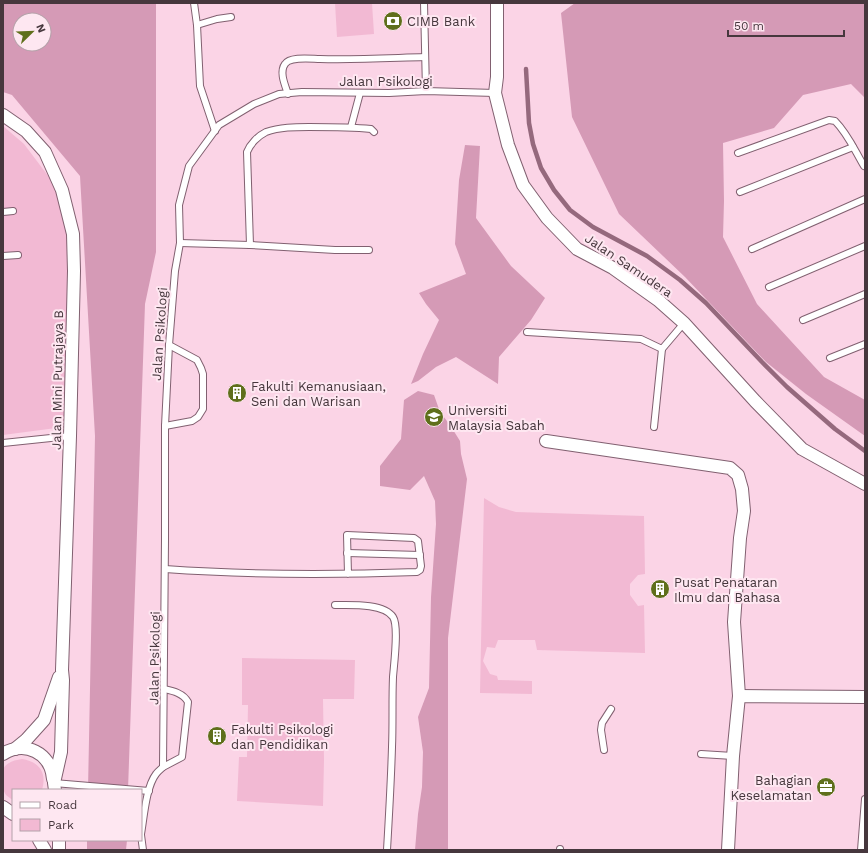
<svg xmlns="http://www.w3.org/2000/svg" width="868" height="853" viewBox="0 0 868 853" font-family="'Work Sans',sans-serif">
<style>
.green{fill:#f2b9d3}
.forest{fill:#d59ab6;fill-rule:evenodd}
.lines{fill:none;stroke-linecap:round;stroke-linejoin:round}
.stream{stroke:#95697d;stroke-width:4.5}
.lane-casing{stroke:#816070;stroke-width:8}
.street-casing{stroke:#816070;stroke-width:14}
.lane{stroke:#fff;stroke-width:6}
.street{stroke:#fff;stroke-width:12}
.labels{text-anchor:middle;stroke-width:4;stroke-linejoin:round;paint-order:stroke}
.poi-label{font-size:13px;fill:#46373d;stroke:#fee7f1;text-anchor:start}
.street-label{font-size:13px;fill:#46373d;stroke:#fee7f1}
</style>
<rect width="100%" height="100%" fill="#fbd4e6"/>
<g class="green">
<polygon points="335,3 372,3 374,34 337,37"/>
<polygon points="3,126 24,144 55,185 69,235 65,418 56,428 3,435"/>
<polygon points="484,498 499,507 516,512 644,516 645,574 638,575 630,584 630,595 638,606 644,605 645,653 537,650 535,640 498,640 495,648 487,647 483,661 490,674 497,676 498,680 532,681 532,694 480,693"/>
<polygon points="242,658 355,660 354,699 323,699 324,760 323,806 237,801 239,757 247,757 248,705 242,705"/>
<path d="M 22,759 C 40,762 47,773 42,790 L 13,790 L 13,800 C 3,794 3,791 3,779 C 3,776 2,772 3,769 C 7,762 15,760 22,759 Z"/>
</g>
<g class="forest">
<path d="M 3,3 L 156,3 L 156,252 L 145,304 L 128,790 L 88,790 L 95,436 L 80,176 L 12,95 L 3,92 ZM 20,20 L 44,20 L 44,44 L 20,44 Z"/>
<polygon points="575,3 865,3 865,98 851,84 803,95 774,128 723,143 724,201 723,237 757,304 824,377 865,400 865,436 806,394 766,362 685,277 619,214 572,117 561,13"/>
<polygon points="465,145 480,146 476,218 511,266 545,298 531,320 499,357 498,384 456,357 436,367 418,381 411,384 423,354 439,320 426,304 419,293 466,274 455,244 459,180"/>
<polygon points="418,391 434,395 440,412 450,425 460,441 461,454 467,479 448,638 448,850 415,850 418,814 422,787 423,752 418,717 429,688 431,597 436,524 435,501 424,476 410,490 380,486 380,466 401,439 404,400"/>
<polygon points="87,840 127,840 126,850 87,850"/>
</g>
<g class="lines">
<polyline class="stream" points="526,69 529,123 533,144 541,168 554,190 570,210 593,227 647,256 680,280 706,303 762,362 787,387 835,429 865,451"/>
<g class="lane-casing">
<g id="lane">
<polyline points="194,3 197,25 200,86 215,131"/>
<polyline points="424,3 426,91"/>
<polyline points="197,25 217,19 231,17"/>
<path d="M 288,94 C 285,85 279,72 285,64 C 290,56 312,59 320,59 C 355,60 390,58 425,57"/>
<polyline points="351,127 360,93"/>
<path d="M 738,153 L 829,120 L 835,121 C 848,134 855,151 864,166"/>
<polyline points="740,192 853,147"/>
<polyline points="3,212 13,211"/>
<polyline points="180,243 250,245 335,250 369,250"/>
<path d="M 250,245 L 247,152 C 250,144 258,136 266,132 C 280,127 295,127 309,127 C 330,127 351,127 371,129 L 374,132"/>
<polyline points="752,249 865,199"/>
<polyline points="3,256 18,255"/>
<polyline points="769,287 865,246"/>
<polyline points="803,320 865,294"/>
<polyline points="527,332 641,339 662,349 684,323"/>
<polyline points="830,358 865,344"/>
<polyline points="165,426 192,421 198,417 203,409 203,374 201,368 197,360 169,345"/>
<polyline points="654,427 662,349"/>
<polyline points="3,443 70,436"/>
<polyline points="347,553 420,555"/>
<path d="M 165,569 C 249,575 333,575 417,572 L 420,570 L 421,566 L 418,541 L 414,538 L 347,535 L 348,574"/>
<path d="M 335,605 C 350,605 384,603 393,617 C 399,626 394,664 393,677 C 392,700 393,724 392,747 C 391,781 389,816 387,850"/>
<polyline points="604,750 601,730 602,723 611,709"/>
<polyline points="701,754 733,756"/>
<path d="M 163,767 L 182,757 L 188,702 C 183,693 173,691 164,689"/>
<polyline points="54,783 149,791"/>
<path d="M 141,834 C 144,817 146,787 156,774 C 158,771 161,769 163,767 L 165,540 L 165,426 L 169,345 L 175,271 L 180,243 L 179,205 L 189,166 L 219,125 L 254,104 L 279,94 L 302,92 L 389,93 L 426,91 L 495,93"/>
<polyline points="141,835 143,850"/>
<polyline points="560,850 560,849"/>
<polyline points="861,850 865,799"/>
</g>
</g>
<g class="street-casing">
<g id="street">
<polyline points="497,3 497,77 495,93 508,145 523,185 547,218 577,249 613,268 658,300 684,323 755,401 802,449 865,484"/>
<polyline points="3,115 26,131 45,152 62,190 73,234 74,271 70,436 62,670 63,680 61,752 54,783 55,790"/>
<polyline points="546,441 730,468 738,475 742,489 744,511 740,538 734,622 739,696"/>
<polyline points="15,749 26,740 44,720 59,677"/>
<path d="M 3,754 C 25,740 51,753 53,779"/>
<polyline points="3,807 13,814"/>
<polyline points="39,840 45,850"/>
<polyline points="59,850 59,840"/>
<polyline points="728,850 733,756 739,696 865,697"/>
</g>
</g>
<use href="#lane" class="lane"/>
<use href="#street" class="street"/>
</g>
<defs>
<g id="bank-disc" transform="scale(1)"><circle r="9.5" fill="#5f6f1b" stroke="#fee7f1"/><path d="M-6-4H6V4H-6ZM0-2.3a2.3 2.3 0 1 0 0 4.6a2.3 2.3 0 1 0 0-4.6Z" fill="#fff"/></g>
<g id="building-disc" transform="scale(1)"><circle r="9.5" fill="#5f6f1b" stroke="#fee7f1"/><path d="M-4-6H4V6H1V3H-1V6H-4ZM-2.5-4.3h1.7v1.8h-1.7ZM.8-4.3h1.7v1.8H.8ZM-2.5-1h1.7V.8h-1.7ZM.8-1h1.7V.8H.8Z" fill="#fff"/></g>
<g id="university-disc" transform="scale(1)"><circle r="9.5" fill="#5f6f1b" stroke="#fee7f1"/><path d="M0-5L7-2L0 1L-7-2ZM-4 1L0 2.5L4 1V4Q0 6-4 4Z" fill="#fff"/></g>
<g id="office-disc" transform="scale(1)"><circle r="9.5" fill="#5f6f1b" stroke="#fee7f1"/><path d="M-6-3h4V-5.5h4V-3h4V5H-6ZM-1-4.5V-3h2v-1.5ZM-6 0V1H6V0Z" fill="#fff"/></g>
</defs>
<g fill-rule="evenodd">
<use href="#bank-disc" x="393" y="21"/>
<use href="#building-disc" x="237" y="393"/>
<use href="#university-disc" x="434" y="417"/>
<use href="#building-disc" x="660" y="589"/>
<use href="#building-disc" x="217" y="736"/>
<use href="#office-disc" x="826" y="787"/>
</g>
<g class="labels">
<g class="poi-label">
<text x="407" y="26">CIMB Bank</text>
<text x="251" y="391">Fakulti Kemanusiaan,<tspan x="251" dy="15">Seni dan Warisan</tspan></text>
<text x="448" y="415">Universiti<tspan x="448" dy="15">Malaysia Sabah</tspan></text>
<text x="674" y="587">Pusat Penataran<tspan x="674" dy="15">Ilmu dan Bahasa</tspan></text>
<text x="231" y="734">Fakulti Psikologi<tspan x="231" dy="15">dan Pendidikan</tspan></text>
<text x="812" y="785" text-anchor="end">Bahagian<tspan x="812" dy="15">Keselamatan</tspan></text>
</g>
<g class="street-label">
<text x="386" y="86">Jalan Psikologi</text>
<text transform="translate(629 265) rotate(34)" y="5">Jalan Samudera</text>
<text transform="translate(159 334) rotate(-86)" y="5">Jalan Psikologi</text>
<text transform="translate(57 380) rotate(-89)" y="5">Jalan Mini Putrajaya B</text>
<text transform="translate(154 658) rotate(-89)" y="5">Jalan Psikologi</text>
</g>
</g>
<rect width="868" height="853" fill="none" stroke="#46373d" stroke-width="8"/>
<rect x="12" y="789" width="130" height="52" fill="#fee7f1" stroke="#b4a1a9"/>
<rect x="20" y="802" width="20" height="6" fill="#ffffff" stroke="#b4a1a9"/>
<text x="48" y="809" font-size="12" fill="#46373d">Road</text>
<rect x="20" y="819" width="20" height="12" fill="#f2b9d3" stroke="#b4a1a9"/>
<text x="48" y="829" font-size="12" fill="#46373d">Park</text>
<g transform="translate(32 32) rotate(67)"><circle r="19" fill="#fee7f1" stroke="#b4a1a9"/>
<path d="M0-3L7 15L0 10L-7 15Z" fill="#5f6f1b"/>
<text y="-6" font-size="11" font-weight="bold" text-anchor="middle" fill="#46373d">N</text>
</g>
<path d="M728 30v6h116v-6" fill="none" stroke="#46373d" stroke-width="2"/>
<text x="734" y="30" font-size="12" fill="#46373d" stroke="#fee7f1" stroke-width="3" paint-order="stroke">50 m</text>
</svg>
